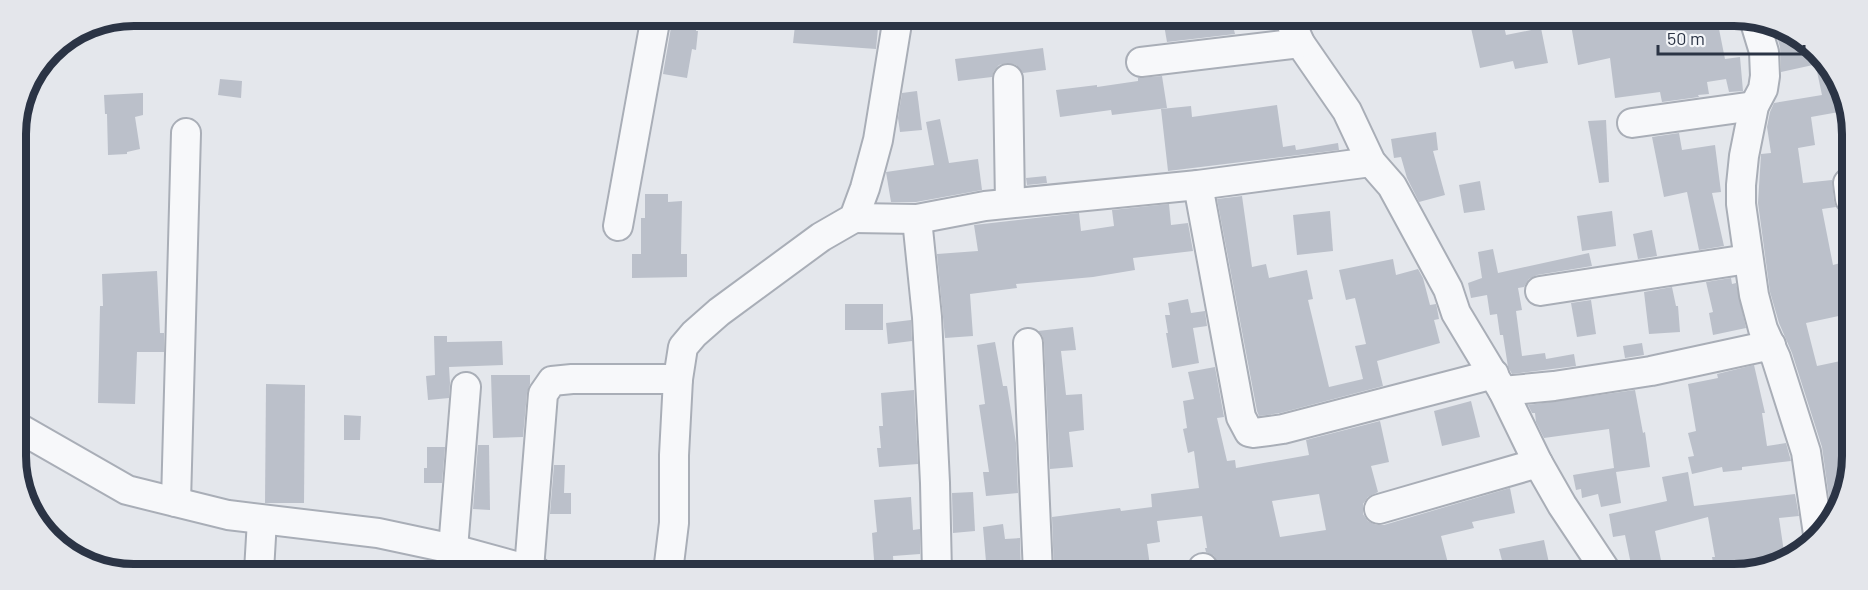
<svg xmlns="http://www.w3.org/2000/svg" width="1868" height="590" viewBox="0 0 1868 590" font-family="Barlow,sans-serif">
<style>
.building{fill:#bbc0ca;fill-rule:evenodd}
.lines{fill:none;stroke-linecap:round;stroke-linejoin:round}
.minor-casing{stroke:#a9aeb7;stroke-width:32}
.minor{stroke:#f7f8fa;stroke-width:28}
.rim{fill:none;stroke:#2b3445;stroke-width:8}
</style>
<rect width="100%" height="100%" fill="#e4e7ec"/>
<g class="building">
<polygon points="673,16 697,18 696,31 698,31 696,50 692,49 687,78 663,74"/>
<polygon points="796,17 879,17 876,49 793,43"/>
<polygon points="1206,18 1231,18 1235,34 1167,42 1164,25"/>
<polygon points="1570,19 1717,19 1725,59 1740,57 1743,91 1729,92 1726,79 1707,82 1709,94 1698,95 1699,97 1662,102 1660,92 1615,98 1610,58 1578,65"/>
<polygon points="1503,22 1506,35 1541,28 1548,63 1515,69 1513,61 1480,68 1471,28"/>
<polygon points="1773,23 1809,46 1813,65 1781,72 1780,47"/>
<polygon points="1043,48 1046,70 1023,73 1016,65 1007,63 999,65 994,71 992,77 958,81 955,59"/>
<polygon points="1812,48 1823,55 1850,110 1811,117 1815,145 1798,148 1803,183 1832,180 1834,201 1836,207 1822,209 1833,265 1844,262 1850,284 1850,290 1843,292 1848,314 1806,323 1817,366 1850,359 1849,488 1831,512 1822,447 1792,353 1779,323 1770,292 1758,203 1761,154 1771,153 1767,127 1770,112 1774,103 1822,95"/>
<polygon points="1162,76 1167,108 1112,115 1111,110 1060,117 1056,90 1097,85 1097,87 1138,81 1138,78"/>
<polygon points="220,79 242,81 241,98 218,95"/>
<polygon points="917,91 922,130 900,132 898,118 902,93"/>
<polygon points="143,93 143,115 135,117 140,149 127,152 127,154 108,155 107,114 105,114 104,95"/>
<polygon points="1277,105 1283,147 1295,145 1296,150 1338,143 1339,150 1168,171 1161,109 1191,106 1192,117"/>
<polygon points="940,119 949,163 978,159 982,190 916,202 891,202 886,172 934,165 926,122"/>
<polygon points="1606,120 1609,182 1599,183 1588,121"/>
<polygon points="1436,132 1438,150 1433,151 1445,195 1419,202 1407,178 1401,157 1394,158 1391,139"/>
<polygon points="1679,133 1682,150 1715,145 1721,192 1712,193 1724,246 1699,250 1687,192 1664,197 1652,137"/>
<polygon points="1046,176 1047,183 1027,185 1026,178"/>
<polygon points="1480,181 1485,210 1464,213 1459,185"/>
<polygon points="645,194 668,194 668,202 682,201 681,254 687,254 687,277 632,278 632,254 641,254 641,218 645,218"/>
<polygon points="1242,196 1252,267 1266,264 1269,278 1307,270 1313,299 1308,300 1329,387 1363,379 1355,346 1366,344 1355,298 1346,300 1339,270 1393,259 1396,275 1418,269 1423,278 1430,305 1436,304 1437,308 1439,319 1434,320 1440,343 1377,361 1383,386 1280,413 1259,416 1257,411 1217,199"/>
<polygon points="1169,204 1171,225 1188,223 1193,251 1133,258 1135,270 1093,277 1016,284 1017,288 970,294 973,336 945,338 937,254 978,251 974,225 1079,213 1081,231 1114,226 1112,210"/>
<polygon points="1330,211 1333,251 1297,255 1293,215"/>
<polygon points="1612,211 1616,246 1582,251 1577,216"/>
<polygon points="1652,230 1657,256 1638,259 1633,234"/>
<polygon points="1493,249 1498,273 1589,253 1592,266 1537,275 1529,279 1524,287 1518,288 1522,310 1516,311 1522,356 1545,353 1546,359 1574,354 1576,366 1512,374 1508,367 1503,335 1500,335 1497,314 1490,315 1487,295 1471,298 1468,283 1482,278 1478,252"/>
<polygon points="157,271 160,333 164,333 164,352 137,352 135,404 98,403 100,306 103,306 102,274"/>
<polygon points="1731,278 1732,284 1736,283 1746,328 1713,335 1709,313 1713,312 1706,282"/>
<polygon points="1672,287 1676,306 1678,306 1680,332 1649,334 1644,292"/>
<polygon points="1188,299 1191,313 1205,311 1207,326 1193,328 1199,363 1172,368 1166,333 1168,333 1165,315 1170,315 1168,303"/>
<polygon points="1591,300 1596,334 1577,337 1571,303"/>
<rect x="845" y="304" width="38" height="26"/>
<polygon points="911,320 912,341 888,344 886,323"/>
<polygon points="1073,327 1076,350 1061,351 1066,395 1082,394 1084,430 1069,432 1073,467 1050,469 1044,342 1042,335 1038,331"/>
<polygon points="434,336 447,336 447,342 502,341 503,365 449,367 450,383 449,398 428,400 426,376 435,375"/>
<polygon points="995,342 1003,386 1007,386 1016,443 1018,493 986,496 983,472 989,472 979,405 985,404 977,345"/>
<polygon points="1642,343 1644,355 1625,358 1623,346"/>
<polygon points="1754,365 1765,413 1762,413 1767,446 1786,443 1791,461 1742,467 1742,470 1723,472 1722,467 1692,474 1688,457 1694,456 1688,433 1696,431 1688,384 1718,378 1717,374"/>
<path d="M 1215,367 L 1224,417 L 1217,418 L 1227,461 L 1235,460 L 1236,468 L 1309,455 L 1306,440 L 1380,421 L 1389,462 L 1371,466 L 1378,492 L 1368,497 L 1363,504 L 1363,514 L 1368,521 L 1376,525 L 1384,525 L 1510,488 L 1515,513 L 1472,522 L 1474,528 L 1441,536 L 1450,571 L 1437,574 L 1255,574 L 1252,560 L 1219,566 L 1214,556 L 1206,552 L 1205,548 L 1207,548 L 1202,516 L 1157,521 L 1160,542 L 1147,544 L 1151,573 L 1104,573 L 1104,568 L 1054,573 L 1052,517 L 1120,508 L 1121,511 L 1152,507 L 1151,494 L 1199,488 L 1194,451 L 1188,453 L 1183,429 L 1187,428 L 1183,401 L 1194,399 L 1188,372 ZM 1319,494 L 1326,530 L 1280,537 L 1272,501 Z"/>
<polygon points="491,375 530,375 530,384 527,393 523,437 493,438"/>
<polygon points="266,384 305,385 304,503 265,503"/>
<polygon points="914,390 918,464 879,467 877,448 881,448 879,426 883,426 881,393"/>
<polygon points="1635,390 1643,433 1645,432 1650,467 1616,472 1621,503 1601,507 1598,494 1582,498 1581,489 1576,490 1573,475 1614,468 1609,429 1544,438 1536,422 1535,413 1532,413 1528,405"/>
<polygon points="1471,401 1480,437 1442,446 1434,411"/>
<polygon points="344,415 361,416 360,440 344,440"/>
<polygon points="478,445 489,445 490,510 473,509"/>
<polygon points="427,447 445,447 442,483 424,483 424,468 427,468"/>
<polygon points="554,465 565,465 564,493 571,493 571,514 550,514"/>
<polygon points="1688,472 1694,506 1795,494 1799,516 1779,518 1785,559 1776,562 1746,566 1748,573 1742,575 1715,575 1712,557 1715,557 1708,517 1655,531 1663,570 1643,575 1633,574 1625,535 1613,537 1609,514 1667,501 1662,477"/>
<polygon points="973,492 975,531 953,533 952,493"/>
<polygon points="911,497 913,530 920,529 920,554 893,556 894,573 875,573 872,533 877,532 874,500"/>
<polygon points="1003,524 1005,539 1020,538 1021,573 987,573 983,527"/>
<polygon points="1544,540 1549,563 1505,572 1499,549"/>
</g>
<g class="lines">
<g class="minor-casing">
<g id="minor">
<polyline points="1289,18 1300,43 1347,111 1371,162 1392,186 1448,289 1456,313 1503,391 1538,463 1562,505 1608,574"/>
<polyline points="1754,19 1764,52 1765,76 1763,89 1754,106 1744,156 1741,185 1741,204 1754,295 1763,329 1776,358 1806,452 1818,534"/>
<polyline points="1141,62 1300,43"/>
<polyline points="1008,79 1010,203"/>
<polyline points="1632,123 1754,106"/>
<polyline points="1848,183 1850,199"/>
<polyline points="1198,185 1241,417 1249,432 1254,433 1283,429 1494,374"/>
<polyline points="854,218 917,219 985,206 1198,185 1371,162"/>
<polyline points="917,219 927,317 935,483 937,573"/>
<polyline points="618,226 656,16"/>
<polyline points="1540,291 1748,259"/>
<polyline points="1028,343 1038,573"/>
<polyline points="1503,391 1554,386 1651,371 1771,345"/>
<polyline points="17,427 127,490 228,515 378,533 453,549 537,572"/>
<polyline points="176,502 186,133"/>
<polyline points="1379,509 1538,463"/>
<polyline points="453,549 466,387"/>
<polyline points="529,569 543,394 552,381 572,379 678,379"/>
<polyline points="259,571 262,520"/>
<polyline points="668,572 674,523 674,455 678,379 683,347 694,334 719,312 821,237 854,218 865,188 878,140 898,17"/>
<polyline points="1202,573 1203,568"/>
</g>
</g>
<use href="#minor" class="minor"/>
</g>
<path d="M0 0H1868V590H0ZM134 26H1734A108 108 0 0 1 1842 134V456A108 108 0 0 1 1734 564H134A108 108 0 0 1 26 456V134A108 108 0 0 1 134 26Z" fill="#e4e6eb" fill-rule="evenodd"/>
<path class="rim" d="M134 26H1734A108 108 0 0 1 1842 134V456A108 108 0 0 1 1734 564H134A108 108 0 0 1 26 456V134A108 108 0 0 1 134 26Z"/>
<path d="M1658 45v9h146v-9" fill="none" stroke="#2b3445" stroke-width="3"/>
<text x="1667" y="45" font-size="18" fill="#2b3445" stroke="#f4f6f9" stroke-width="4.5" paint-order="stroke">50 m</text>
</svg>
